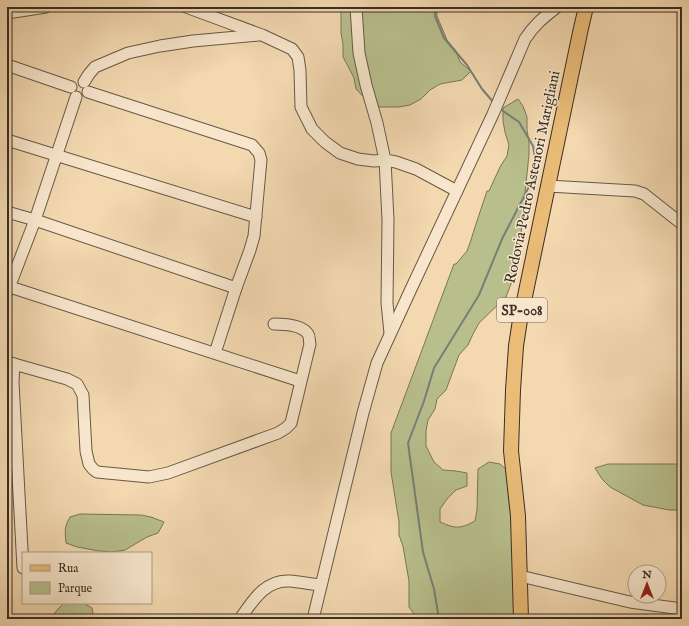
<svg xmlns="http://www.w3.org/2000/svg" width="689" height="626" viewBox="0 0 689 626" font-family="'IM FELL English',serif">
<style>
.green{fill:#b8bf8d;stroke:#797658}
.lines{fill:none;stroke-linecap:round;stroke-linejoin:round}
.stream{stroke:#748176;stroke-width:2}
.minor-casing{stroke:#685847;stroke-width:13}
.major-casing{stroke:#3a2e24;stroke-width:16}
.minor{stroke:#f7e6cc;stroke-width:11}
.major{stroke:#eabc78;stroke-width:14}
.labels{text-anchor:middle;stroke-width:3;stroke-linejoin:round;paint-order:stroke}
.shield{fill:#f7e6cc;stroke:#736556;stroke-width:1}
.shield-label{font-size:14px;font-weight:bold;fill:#3a2e24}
.street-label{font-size:15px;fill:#3a2e24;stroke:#f7e6cc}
</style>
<rect width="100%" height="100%" fill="#f3d8b0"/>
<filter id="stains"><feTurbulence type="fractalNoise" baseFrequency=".005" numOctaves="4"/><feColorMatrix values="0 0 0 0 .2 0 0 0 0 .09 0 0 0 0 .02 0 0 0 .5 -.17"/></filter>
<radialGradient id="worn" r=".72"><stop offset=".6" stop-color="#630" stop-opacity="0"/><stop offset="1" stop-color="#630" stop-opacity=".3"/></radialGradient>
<g class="green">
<polygon points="341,7 437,7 437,16 447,40 456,51 460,62 471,71 462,80 440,84 430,90 421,99 410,105 399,107 373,107 356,89 354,78 349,68 343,57 343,44 341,33"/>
<path d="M 518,99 L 523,106 L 527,117 L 527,130 L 529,141 L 529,154 L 517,273 L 514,276 L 506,297 L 479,323 L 473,334 L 468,345 L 459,355 L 446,390 L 437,399 L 435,409 L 428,420 L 426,431 L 426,446 L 434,462 L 443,470 L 456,471 L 467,473 L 467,486 L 456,490 L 447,499 L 440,509 L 440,522 C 456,529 460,529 475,521 L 477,510 L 478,469 L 489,462 L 500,464 L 510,473 L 510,501 L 516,619 L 423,619 L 417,618 L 409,607 L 409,581 L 403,546 L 399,535 L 399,522 L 391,472 L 391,433 L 454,264 L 456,264 L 467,251 L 471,240 L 474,230 L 487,191 L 489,191 L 500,167 L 507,156 L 509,145 L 505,132 L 503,121 L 503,108 Z"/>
<polygon points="7,416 11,420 11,446 7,450"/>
<polygon points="608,464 682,464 682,510 669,510 643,505 610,487 602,479 595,468"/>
<path d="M 80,514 L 141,515 L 151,517 L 164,522 L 158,533 L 147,537 L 125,550 L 112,552 L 99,551 L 77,547 L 66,543 C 65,530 64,528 70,517 Z"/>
<polygon points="64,603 83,603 92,608 94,619 51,619 57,610"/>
</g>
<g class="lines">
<g class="stream">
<polyline points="436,7 435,16 444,38 467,65 482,89 494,103"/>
<polyline points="439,619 434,589 423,552 408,443 424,401 434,368 479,295 502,239 534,177 536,162 533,146 519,122 500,109"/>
</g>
<g class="minor-casing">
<g id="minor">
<polyline points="186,7 262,35 292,49 298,57 300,70 301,107 312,129 325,142 340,153 358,159 374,161 385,160 396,162 416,169 457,191"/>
<polyline points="356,7 359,53 366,85 377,123 385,160 388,220 387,303 390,333"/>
<polyline points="7,13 46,7"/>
<polyline points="7,65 71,87"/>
<polyline points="84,82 89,74 95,67 128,53 160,46 193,41 259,35"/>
<polyline points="88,92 252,145 259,153 261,160 254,236 250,250 236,288 215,353"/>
<polyline points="7,140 256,217"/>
<polyline points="548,186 635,191 644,194 682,224"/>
<polyline points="7,212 35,220 236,288"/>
<polyline points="7,286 300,381"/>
<polyline points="7,293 35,220 76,97"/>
<path d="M 7,362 L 67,379 L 77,384 L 83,395 L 86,451 L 89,464 L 93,469 L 97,472 L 149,477 L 168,473 L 278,433 L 286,428 L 291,423 L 310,344 C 309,341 310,337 308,334 C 302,325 283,324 274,324"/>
<polyline points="14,364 13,382 23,568"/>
<polyline points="520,576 630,602 682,609"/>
<path d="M 240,619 C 252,602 265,579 290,581 C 300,582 311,584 321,585"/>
<path d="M 313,619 L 363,413 L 377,363 L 411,289 L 493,114 L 525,39 C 534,25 544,17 557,7"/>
</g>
</g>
<g class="major-casing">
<polyline id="major" points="521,619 518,516 511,451 513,390 516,346 520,320 581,28 586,7"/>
</g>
<use href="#minor" class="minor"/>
<use href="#major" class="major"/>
</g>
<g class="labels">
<rect class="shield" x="497" y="298" width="50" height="24" rx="3"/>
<g class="shield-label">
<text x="522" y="315">SP-008</text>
</g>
<g class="street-label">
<text transform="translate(532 177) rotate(-78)" y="5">Rodovia Pedro Astenori Marigliani</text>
</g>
</g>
<rect width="689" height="626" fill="none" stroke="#f3d8b0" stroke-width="24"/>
<rect x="8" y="8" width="673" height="610" fill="none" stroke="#3a2e24" stroke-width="2"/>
<rect x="12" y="12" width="665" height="602" fill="none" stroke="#3a2e24"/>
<rect x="22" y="552" width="130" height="52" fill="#f7e6cc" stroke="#ab9c89"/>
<rect x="30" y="565" width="20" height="6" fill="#eabc78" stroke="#ab9c89"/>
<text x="58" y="572" font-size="12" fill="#3a2e24">Rua</text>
<rect x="30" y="582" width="20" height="12" fill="#b8bf8d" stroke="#ab9c89"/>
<text x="58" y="592" font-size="12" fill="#3a2e24">Parque</text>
<g transform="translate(647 584)"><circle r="19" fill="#f7e6cc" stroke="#ab9c89"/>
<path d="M0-3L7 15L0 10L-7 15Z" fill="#8f2418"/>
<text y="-6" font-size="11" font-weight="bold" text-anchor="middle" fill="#3a2e24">N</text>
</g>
<rect width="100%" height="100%" filter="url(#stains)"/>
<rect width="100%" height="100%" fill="url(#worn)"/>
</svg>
